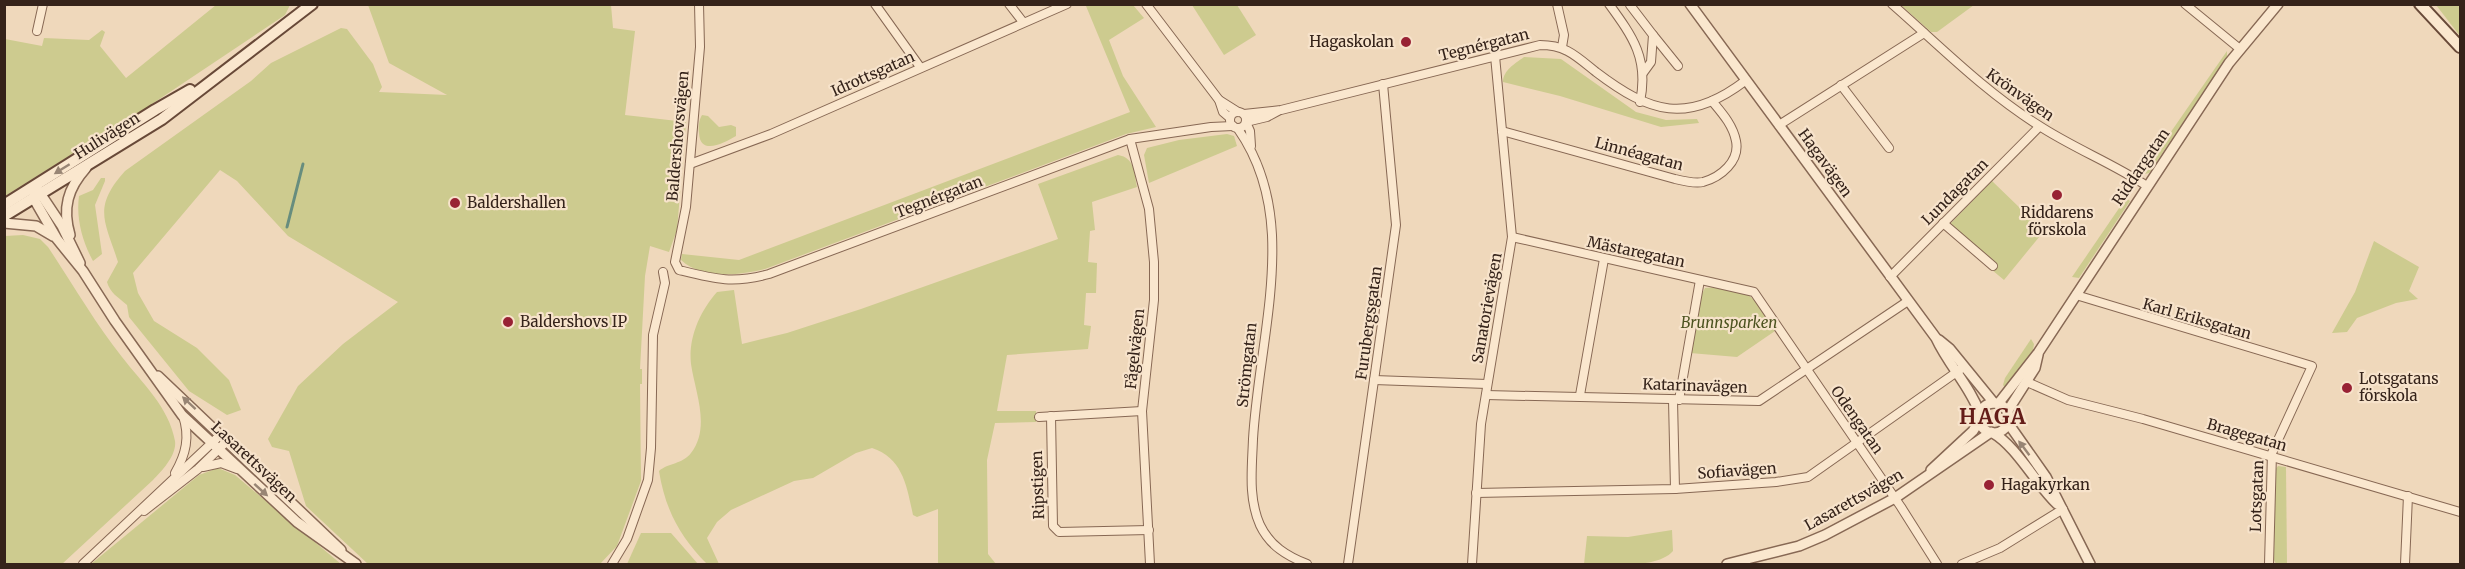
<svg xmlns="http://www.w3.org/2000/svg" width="2465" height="569" viewBox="0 0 2465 569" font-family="Merriweather,serif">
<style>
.green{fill:#cdcb8f}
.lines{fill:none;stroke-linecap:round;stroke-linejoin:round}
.stream{stroke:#678d7e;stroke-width:3}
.minor-casing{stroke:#876854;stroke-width:10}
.tertiary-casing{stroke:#876854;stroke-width:12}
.secondary-casing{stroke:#684938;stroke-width:14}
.minor{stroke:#fae7ce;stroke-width:8}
.tertiary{stroke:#fae7ce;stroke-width:9}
.secondary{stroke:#fae7ce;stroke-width:10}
.oneway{fill:#988574}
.poi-dot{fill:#982234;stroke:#f7e3cb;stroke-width:2}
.labels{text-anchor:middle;stroke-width:4.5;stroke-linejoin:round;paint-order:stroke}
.poi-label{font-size:15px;fill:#35231a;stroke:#f7e3cb;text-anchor:start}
.street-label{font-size:15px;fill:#35231a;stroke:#f7e3cb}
.park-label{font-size:15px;font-style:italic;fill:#4d5320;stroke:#f7e3cb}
.district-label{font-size:21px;font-weight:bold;letter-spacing:1.5px;fill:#641c18;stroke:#f7e3cb}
</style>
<rect width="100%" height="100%" fill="#efd8bb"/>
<g class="green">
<polygon points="216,5 290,5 285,15 146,108 5,196 5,39 42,46 44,38 89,40 102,30 105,32 100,46 126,78"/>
<path d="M 368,5 L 611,5 L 613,28 L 635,31 L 625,115 L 686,122 L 677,230 L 669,252 L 650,246 L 645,276 L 640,369 L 642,369 L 642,384 L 640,384 L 641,481 L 617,546 L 600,564 L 368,564 L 306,506 L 289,451 L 272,447 L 268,439 L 298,386 L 343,344 L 398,302 L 288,236 L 237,181 L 220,170 L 133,273 L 138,293 L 154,321 L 197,348 L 229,380 L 241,410 L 227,415 L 189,391 L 129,317 L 127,305 C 118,297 110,293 107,282 L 118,262 C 105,221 92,208 125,171 L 251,81 L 271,63 L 341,28 L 347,29 L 373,64 L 382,87 L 379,92 L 447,95 L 389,63 Z"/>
<path d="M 1090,5 L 1133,5 L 1144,18 L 1109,40 L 1123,76 L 1156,127 L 1126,134 L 765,269 C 740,275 702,280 681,260 L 682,254 L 739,260 L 1130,112 L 1086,6 Z"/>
<polygon points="1192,5 1237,5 1256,35 1224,55"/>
<polygon points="1901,5 1901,4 1974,5 1937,32 1931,32"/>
<polygon points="2436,5 2460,5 2460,36"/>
<polygon points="2227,51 2227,57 2149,173 2141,175"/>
<path d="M 1524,57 L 1561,59 L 1636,112 L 1666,120 L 1697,119 L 1699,123 L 1661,127 L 1560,96 L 1503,82 C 1503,70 1516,63 1524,57 Z"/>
<path d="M 702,115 L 708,116 L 719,127 L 731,125 L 736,127 L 736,136 C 724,143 700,156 699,133 C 698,127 699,120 702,115 Z"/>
<polygon points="1227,134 1234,136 1237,146 1149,183 1144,155 1147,148 1179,140"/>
<path d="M 1118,155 C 1135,158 1134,172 1137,187 L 1092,202 L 1095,230 L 1090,231 L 1088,262 L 1097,263 L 1096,293 L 1086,293 L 1084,325 L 1091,326 L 1088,349 L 1007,355 L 997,411 L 1036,411 L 1036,422 L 995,423 L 987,460 L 988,554 L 996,564 L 938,564 L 938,509 L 917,517 L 913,515 C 907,487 903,458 872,448 L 856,453 L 813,478 L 794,481 L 731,510 L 717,522 L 707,538 L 719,564 L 707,564 C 680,537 665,509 659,471 C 668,463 683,464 691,453 C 711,427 695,392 691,364 C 688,338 700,311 717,292 L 734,290 L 742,344 L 787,333 L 861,309 L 1058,239 L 1038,184 Z"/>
<path d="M 101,178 L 105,178 L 105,181 L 95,205 L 102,254 L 93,261 C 82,241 76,218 79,196 L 93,190 Z"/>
<polygon points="1992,181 2044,231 2004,280 1992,270 1996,266 1952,227 1951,223"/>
<polygon points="2126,198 2130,201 2079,278 2072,277"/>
<path d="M 23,235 L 40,239 L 48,247 C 72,283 95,323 122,357 C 142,383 169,407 175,441 C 177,455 162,471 153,480 L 62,564 L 5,564 L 5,236 Z"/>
<polygon points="2374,241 2419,267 2409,291 2418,299 2396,303 2357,318 2347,332 2332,333 2355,292"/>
<path d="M 1705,288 C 1749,285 1755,297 1775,331 L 1737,357 L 1690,353 L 1701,296 Z"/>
<polygon points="2031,339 2034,344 2033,350 2006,389 2003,385 2005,378"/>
<polygon points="2278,466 2286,467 2287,564 2276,564 2274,560 2275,470"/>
<polygon points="218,468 235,475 341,564 91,564 199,475"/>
<path d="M 1672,530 L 1673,551 C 1658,569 1607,565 1584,564 L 1587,536 L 1628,537 Z"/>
<polygon points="641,533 671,533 698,564 627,564"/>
</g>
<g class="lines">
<polyline class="stream" points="287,227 303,164"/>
<g class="minor-casing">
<g id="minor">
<path d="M 699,4 L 700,47 L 686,207 L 675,262 L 679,270 C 715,279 732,284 769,274 L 1130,139 L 1211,127 L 1233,126"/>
<polyline points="875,4 920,67"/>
<polyline points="1009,4 1023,22"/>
<polyline points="1146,4 1219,100 1223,112 1230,118"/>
<polyline points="1557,4 1564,35 1562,47"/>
<path d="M 1609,4 C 1633,37 1649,59 1640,102"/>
<path d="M 1892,4 C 1940,46 1984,91 2038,125 C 2073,148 2112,163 2147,186"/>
<polyline points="2185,4 2240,49"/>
<polyline points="1630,5 1653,35 1651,62 1643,73"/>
<polyline points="37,31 43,4"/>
<polyline points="1653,35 1678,66"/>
<polyline points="1841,85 1889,148"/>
<polyline points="1219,100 1238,112"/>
<circle cx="1238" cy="120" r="8"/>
<path d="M 1244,114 L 1281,110 L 1540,45 C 1566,45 1576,56 1596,72 C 1650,113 1687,125 1745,81"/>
<polyline points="1779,125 1924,33"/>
<path d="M 1238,129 C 1259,159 1270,197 1272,235 C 1275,302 1257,372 1253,439 C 1252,468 1248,498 1260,525 C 1270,546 1287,556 1307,564"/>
<path d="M 1502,131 L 1675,179 C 1683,181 1695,184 1703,182 C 1721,177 1740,161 1736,141 C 1733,125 1722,113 1712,101"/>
<polyline points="1130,139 1149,209 1154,262 1154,300 1142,411 1150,564"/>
<polyline points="1251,146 1250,131 1246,122 1267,117 1278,111"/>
<polyline points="690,164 771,134 1067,4"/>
<polyline points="1943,223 1993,266"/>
<polyline points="1512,237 1754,292 1901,507 1937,564"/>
<polyline points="1890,277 2039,127"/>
<polyline points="2076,295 2312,366 2272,453 2269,564"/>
<polyline points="1374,380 1487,384"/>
<polyline points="2027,382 2068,400 2143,419 2460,512"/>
<polyline points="1486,395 1759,401 1908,301"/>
<polyline points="1580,395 1604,259"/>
<polyline points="1673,400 1675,489"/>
<polyline points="1679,400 1700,280"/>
<polyline points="1051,416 1053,526 1059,532 1149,530"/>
<polyline points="1039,417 1142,411"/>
<polyline points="203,467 221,463 237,469"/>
<path d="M 175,473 C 186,454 190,437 183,416"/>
<polyline points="1476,493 1675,489 1776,482 1808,477 1961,369"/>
<polyline points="144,511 198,469 228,440"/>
<polyline points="83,564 216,439"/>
<polyline points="612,564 627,539 648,480 651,448 653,335 665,283 663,272"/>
<polyline points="1348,564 1396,225 1383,84"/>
<polyline points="1472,564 1481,424 1512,237 1495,56"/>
<polyline points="1962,564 2000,548 2063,509"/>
<polyline points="2405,564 2408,496"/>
</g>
</g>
<g class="tertiary-casing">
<g id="tertiary">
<path d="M 1690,4 L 1936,338 C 1949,366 1970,386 1980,414"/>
<polyline points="38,190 62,226 80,263"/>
<polyline points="34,193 34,199 57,239 83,271 115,321 182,415 297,522 356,564"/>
<polyline points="4,223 36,226 53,236"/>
<path d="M 70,235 C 62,208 68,188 86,168"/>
<polyline points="1939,340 1950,349 1994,403"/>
<polyline points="158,376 341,550"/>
<circle cx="1994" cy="418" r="15"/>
<polyline points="1998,404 2038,353 2229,63 2278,4"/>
<polyline points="2007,412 2035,368 2038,355"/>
<polyline points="2008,423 2046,477 2090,564"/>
<path d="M 1993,433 C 2016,446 2036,484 2057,504"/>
<polyline points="1931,470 1973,431 1980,420"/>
<polyline points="1727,564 1799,546 1825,535 1895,498 1991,432"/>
</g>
</g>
<g class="secondary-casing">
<g id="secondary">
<polyline points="2420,4 2460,47"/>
<polyline points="4,205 155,110 190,90"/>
<polyline points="4,216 162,119 312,4"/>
</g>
</g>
<use href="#minor" class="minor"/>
<use href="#tertiary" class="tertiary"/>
<use href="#secondary" class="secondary"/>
</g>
<defs><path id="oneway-solid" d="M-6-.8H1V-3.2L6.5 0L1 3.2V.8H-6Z" transform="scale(1.5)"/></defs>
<g class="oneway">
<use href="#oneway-solid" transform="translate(62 169) rotate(148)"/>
<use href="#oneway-solid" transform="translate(189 403) rotate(-137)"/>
<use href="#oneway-solid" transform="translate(2024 448) rotate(-127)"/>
<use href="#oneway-solid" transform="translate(261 490) rotate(42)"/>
</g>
<g class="poi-dot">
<circle cx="1406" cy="42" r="6"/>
<circle cx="2057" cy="195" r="6"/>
<circle cx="455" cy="203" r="6"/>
<circle cx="508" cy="322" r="6"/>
<circle cx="2347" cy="388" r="6"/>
<circle cx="1989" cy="485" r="6"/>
</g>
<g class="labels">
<g class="poi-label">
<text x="1394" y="47" text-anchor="end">Hagaskolan</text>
<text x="467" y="208">Baldershallen</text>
<text x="2057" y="218" text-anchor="middle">Riddarens<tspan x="2057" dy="17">förskola</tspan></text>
<text x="520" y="327">Baldershovs IP</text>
<text x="2359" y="384">Lotsgatans<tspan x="2359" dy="17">förskola</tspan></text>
<text x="2001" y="490">Hagakyrkan</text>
</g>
<g class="street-label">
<text transform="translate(1484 45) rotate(-14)" y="5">Tegnérgatan</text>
<text transform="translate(873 74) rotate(-24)" y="5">Idrottsgatan</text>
<text transform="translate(2020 95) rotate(35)" y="5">Krönvägen</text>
<text transform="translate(107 136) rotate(-32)" y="5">Hulivägen</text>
<text transform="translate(678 136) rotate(-85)" y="5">Baldershovsvägen</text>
<text transform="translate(1639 154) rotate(15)" y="5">Linnéagatan</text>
<text transform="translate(1825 163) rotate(54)" y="5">Hagavägen</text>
<text transform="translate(2141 167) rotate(-56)" y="5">Riddargatan</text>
<text transform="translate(1955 192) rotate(-45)" y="5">Lundagatan</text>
<text transform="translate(939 197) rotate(-21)" y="5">Tegnérgatan</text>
<text transform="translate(1636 252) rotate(12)" y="5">Mästaregatan</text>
<text transform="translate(1487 308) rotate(-80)" y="5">Sanatorievägen</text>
<text transform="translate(2197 319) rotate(16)" y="5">Karl Eriksgatan</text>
<text transform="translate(1369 323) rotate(-82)" y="5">Furubergsgatan</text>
<text transform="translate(1135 349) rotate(-84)" y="5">Fågelvägen</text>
<text transform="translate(1247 365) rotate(-84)" y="5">Strömgatan</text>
<text transform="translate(1695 386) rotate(2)" y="5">Katarinavägen</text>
<text transform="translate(1857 420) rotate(55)" y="5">Odengatan</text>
<text transform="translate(2247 435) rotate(16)" y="5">Bragegatan</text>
<text transform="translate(254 462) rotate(43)" y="5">Lasarettsvägen</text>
<text transform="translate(1737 471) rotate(-4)" y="5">Sofiavägen</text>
<text transform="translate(1038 485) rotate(-92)" y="5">Ripstigen</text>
<text transform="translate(2257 496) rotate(-88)" y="5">Lotsgatan</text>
<text transform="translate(1854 500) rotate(-29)" y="5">Lasarettsvägen</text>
</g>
<g class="park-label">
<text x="1729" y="328">Brunnsparken</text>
</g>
<g class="district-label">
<text x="1993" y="424">HAGA</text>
</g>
</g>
<rect width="2465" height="569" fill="none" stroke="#35231a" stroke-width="12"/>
</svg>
